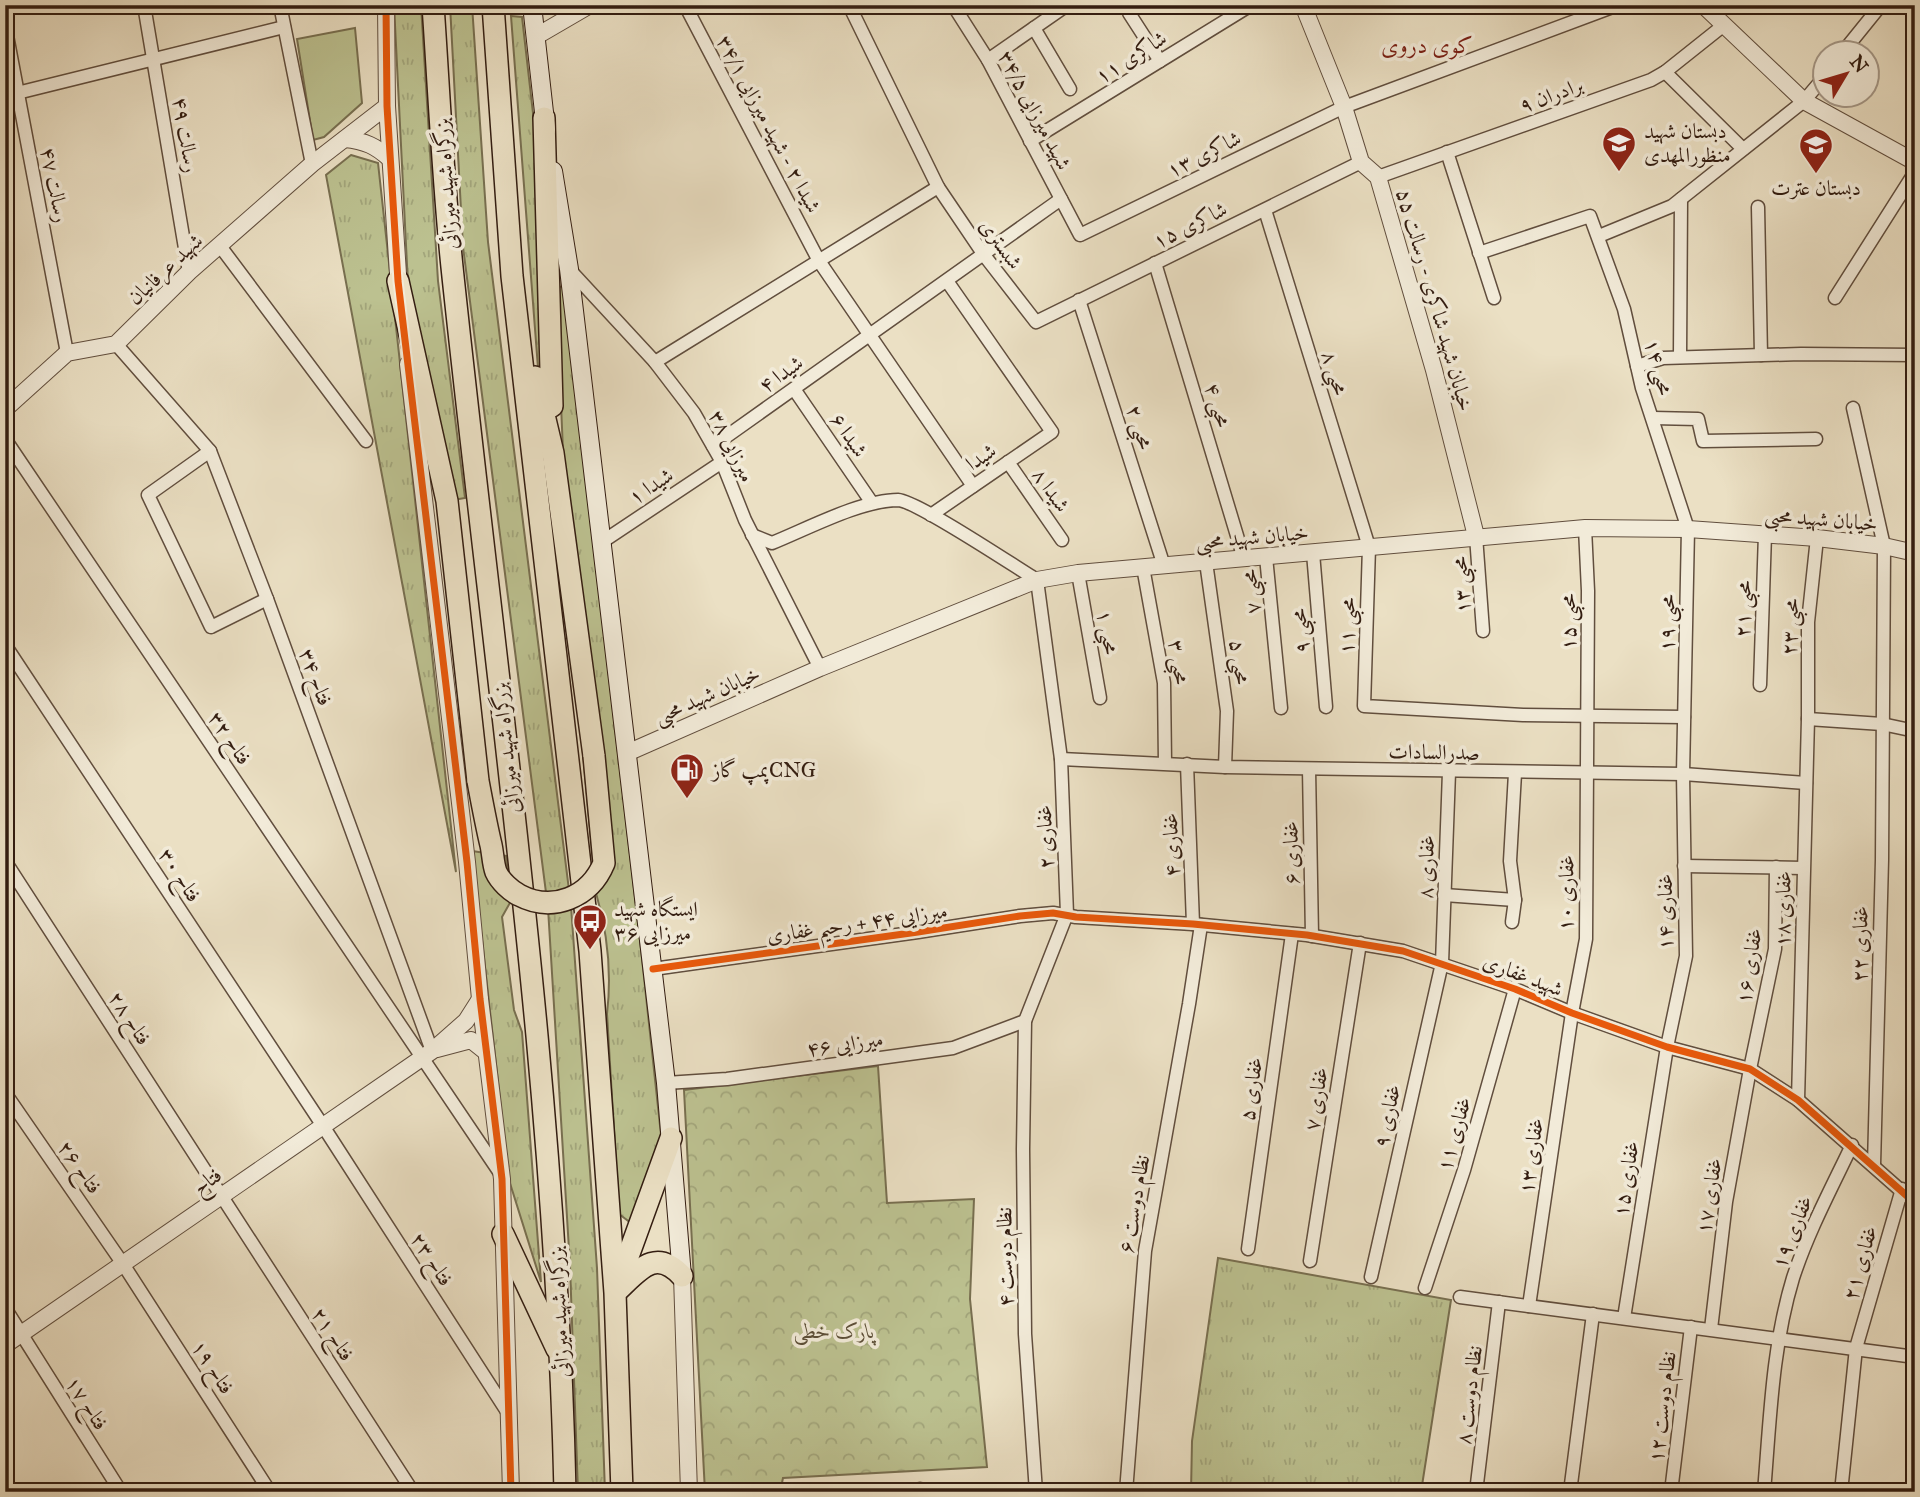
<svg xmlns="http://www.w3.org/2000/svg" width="1920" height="1497" viewBox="0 0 1920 1497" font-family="'IM FELL Great Primer',Amiri,serif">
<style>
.grass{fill:url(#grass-tufts);stroke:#786f50;stroke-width:2}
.park{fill:url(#park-crowns);stroke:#786f50;stroke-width:2}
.garden{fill:#bcc190;stroke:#786f50;stroke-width:2}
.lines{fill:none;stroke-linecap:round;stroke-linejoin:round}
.minor-casing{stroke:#614e3e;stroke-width:15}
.tertiary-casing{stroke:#614e3e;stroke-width:18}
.secondary-casing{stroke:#331d11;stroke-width:20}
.trunk-casing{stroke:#331d11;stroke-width:24}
.minor{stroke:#f2ebd9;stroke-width:12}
.tertiary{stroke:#f2ebd9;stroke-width:16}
.secondary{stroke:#f2ebd9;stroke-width:18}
.trunk{stroke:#ebe0c4;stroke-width:21}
.trunk-bridge-casing{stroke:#331d11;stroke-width:24;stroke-linecap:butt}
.trunk-bridge{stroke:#ebe0c4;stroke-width:21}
.cycleway-casing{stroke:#f2ebd9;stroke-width:11}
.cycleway{stroke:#e8590c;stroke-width:7}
.labels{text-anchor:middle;stroke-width:7;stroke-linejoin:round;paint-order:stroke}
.street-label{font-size:21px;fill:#331d11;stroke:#f2ebd9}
.poi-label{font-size:21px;fill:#331d11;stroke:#f2ebd9;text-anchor:start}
.park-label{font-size:21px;font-style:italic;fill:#5c4e37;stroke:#f2ebd9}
.neighbourhood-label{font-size:23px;fill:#7a1f14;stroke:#f2ebd9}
</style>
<defs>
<pattern id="grass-tufts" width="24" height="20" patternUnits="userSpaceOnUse" patternTransform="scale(1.75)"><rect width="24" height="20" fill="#bcc190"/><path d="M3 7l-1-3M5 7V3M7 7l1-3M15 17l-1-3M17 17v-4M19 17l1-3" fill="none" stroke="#a2a57b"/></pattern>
<pattern id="park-crowns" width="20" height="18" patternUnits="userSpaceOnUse" patternTransform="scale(1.75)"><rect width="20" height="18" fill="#bcc190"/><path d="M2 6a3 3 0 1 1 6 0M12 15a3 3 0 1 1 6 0" fill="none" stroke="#a2a57b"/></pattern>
</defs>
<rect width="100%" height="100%" fill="#ebe0c4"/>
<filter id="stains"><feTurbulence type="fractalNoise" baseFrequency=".00286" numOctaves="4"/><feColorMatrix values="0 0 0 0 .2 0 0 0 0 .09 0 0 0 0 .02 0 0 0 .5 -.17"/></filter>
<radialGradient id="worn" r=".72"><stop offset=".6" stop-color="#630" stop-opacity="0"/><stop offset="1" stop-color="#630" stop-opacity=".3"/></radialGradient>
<g class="grass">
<polygon points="394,5 421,5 438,281 465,498 453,500 408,285"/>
<polygon points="450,5 472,5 488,242 571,906 597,1268 605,1492 578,1492 570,1266 548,908 463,247"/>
<polygon points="511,16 522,17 539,166 546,364 538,368"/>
<polygon points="351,155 378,163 456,872 326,175"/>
<path d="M 563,286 L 639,931 L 661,1135 L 631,1223 L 619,1214 L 607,1014 C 612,972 608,934 596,893 L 570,614 L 556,288 Z"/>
<polygon points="472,851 506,856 511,901 502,917 514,1010 522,1032 541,1282 509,1180"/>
<polygon points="1218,1258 1451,1300 1421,1492 1191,1492 1192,1441"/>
</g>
<polygon class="park" points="878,1066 887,1203 974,1199 970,1299 987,1467 783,1478 780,1492 705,1492 684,1090"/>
<polygon class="garden" points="355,28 362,103 324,137 313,140 297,39"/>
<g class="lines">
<g class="minor-casing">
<g id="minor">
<polyline points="144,5 189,272"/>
<polyline points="280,5 312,164"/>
<polyline points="685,5 819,261 973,486"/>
<polyline points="849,5 938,187 984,255 1036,322 1361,162"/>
<polyline points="953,5 988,60 1080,235 1344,107 1618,5"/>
<polyline points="1129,13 1160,61"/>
<polyline points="5,25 67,353"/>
<polyline points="1034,28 1070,89"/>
<polyline points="1843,52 1881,5"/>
<polyline points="988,60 1067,5"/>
<polyline points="1665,72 1743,149"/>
<polyline points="5,96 284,27"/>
<polyline points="1030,141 1251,5"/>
<polyline points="1447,152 1494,298"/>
<polyline points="1908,158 1915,142"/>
<polyline points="1378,177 1651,80 1665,72 1724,25"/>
<polyline points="1758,207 1761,355"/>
<polyline points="1265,210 1369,547 1364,706 1523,715 1684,717"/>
<polyline points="1599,236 1672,206 1804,101 1826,75"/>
<polyline points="220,246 366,441"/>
<polyline points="1479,253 1590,216 1624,309 1642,388 1688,529 1683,774 1686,956 1667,1047 1624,1318"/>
<polyline points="1155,263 1244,559"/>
<polyline points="569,269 655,362 694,413 722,462 745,520 820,668"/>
<polyline points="1835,298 1915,172"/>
<polyline points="1079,300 1164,566"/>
<polyline points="116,344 210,451 267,599 432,1051"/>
<polyline points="1680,357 1681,199"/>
<polyline points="655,362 938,187"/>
<polyline points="1637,366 1663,358 1801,354 1915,355"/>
<polyline points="794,389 872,503"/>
<polyline points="1853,408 1884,546 1882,860 1874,1165"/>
<polyline points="1653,418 1698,419 1703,441 1816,439"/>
<polyline points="5,439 500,1173"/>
<polyline points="713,446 1061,199"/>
<polyline points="210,451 148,495 211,627 267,599"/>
<polyline points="1008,462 1062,540"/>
<polyline points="931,515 1052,432 947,281"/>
<path d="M 752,535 L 772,543 C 807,529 861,500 898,500 C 917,501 1014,566 1037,580 L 1061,759 L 1067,914 L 1025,1021 L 1023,1149 L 1025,1334 L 1036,1492"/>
<polyline points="1476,536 1483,631"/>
<polyline points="602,542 722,462"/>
<polyline points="1313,553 1326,707"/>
<polyline points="1266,557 1281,708"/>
<polyline points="1206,562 1227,711 1225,767"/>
<polyline points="1143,567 1164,683 1165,763"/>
<polyline points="1078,573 1100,698"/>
<polyline points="5,645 323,1126 508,1413"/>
<polyline points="1760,685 1765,534"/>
<polyline points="1808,719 1882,724 1915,731"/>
<polyline points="1061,759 1225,767 1683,774 1806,783"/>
<polyline points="1187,764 1193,924"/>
<polyline points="1309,769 1312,936"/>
<polyline points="5,861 413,1492"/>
<polyline points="1684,866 1803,868"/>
<polyline points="1444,895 1515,900"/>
<polyline points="1512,922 1515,900 1510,861 1515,773"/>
<polyline points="653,969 918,932 1020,916 1053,913 1076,917 1193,924 1307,935 1403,951 1515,989 1572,1013 1667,1047 1750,1069 1798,1100 1915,1203"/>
<polyline points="666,1083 727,1079 953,1048 1025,1021"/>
<polyline points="5,1093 123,1264 270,1492"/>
<polyline points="1798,1100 1808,719 1808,622 1817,538"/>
<polyline points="1248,1249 1292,934"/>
<polyline points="1310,1261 1360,943"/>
<polyline points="1371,1277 1442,963 1449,772"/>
<polyline points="1425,1288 1464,1170 1515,989"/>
<polyline points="1460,1297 1915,1357"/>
<polyline points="1529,1306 1572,1013 1586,939 1588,591 1585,528"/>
<polyline points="5,1308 121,1492"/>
<polyline points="1711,1329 1726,1202 1750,1069 1775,949 1776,867"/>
<polyline points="920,1489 920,1492"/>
<polyline points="1126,1492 1145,1251 1189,1004 1201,925"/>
<polyline points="1476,1492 1499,1302"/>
<polyline points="1570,1492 1593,1314"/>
<polyline points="1671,1492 1691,1327"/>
<path d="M 1764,1492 C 1770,1421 1772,1347 1793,1278 C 1808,1232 1831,1189 1852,1145"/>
<polyline points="1841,1492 1856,1348 1902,1189"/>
</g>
</g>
<g class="tertiary-casing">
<g id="tertiary">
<polyline points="386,5 387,106 399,289"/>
<polyline points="1303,5 1344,107 1361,162 1378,177 1434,370 1476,536"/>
<polyline points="1703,5 1804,101 1915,162"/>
<polyline points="535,37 590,5"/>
<path d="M 345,139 C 365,141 376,146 390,159"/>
<polyline points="408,364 467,862 480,999 502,1179 511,1492"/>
<polyline points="5,409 67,353 116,344 189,272 312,164 387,106"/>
<polyline points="627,753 820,668 1037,580 1078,573 1585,528 1688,529 1817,538 1884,546 1915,553"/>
<polyline points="437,1049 471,1040 486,1052"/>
<polyline points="682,1276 689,1492"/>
<polyline points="5,1345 432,1051 466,1021 480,999"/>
</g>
</g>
<g class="secondary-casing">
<g id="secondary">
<polyline points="532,5 546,130"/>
<polyline points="553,171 569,269 666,1083 682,1276"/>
</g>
</g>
<g class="trunk-casing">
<g id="trunk">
<path d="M 433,5 C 439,92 443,180 452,267 C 495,675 556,1082 565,1492"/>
<polyline points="493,5 512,276 590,951 615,1293 622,1492"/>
<polyline points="544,118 552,406"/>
<polyline points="398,281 447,501 478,781"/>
<polyline points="535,377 553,453 594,756"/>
<polyline points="503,1234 557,1349"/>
<polyline points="618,1284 671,1138"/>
<path d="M 619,1289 C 640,1269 656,1248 682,1276"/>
</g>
</g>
<use href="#minor" class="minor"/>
<use href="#tertiary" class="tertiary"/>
<use href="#secondary" class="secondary"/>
<use href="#trunk" class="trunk"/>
<g class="trunk-bridge-casing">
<path id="trunk-bridge" d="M 478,781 C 482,802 486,824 491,845 C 493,854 493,864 496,872 C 500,881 511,891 519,895 C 553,913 590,897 604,863 L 594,756"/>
</g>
<use href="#trunk-bridge" class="trunk-bridge"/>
<g class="cycleway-casing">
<g id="cycleway">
<polyline points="386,5 387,106 398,281 467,862 480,999 502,1179 511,1492"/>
<polyline points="653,969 918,932 1020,916 1053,913 1076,917 1193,924 1307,935 1403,951 1515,989 1572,1013 1667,1047 1750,1069 1798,1100 1915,1203"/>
</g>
</g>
<use href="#cycleway" class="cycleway"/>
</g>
<defs>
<g id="school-pin" transform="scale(1.75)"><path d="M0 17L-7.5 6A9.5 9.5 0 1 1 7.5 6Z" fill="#8f2418" stroke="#f2ebd9"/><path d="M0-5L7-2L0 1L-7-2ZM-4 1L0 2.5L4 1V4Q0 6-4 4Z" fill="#fff"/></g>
<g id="fuel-pin" transform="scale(1.75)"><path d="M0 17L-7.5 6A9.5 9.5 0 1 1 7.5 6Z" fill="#8f2418" stroke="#f2ebd9"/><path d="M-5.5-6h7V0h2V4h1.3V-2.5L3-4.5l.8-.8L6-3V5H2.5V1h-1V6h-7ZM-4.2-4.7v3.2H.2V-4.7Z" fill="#fff"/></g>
<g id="bus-pin" transform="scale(1.75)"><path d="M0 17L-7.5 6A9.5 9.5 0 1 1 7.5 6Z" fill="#8f2418" stroke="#f2ebd9"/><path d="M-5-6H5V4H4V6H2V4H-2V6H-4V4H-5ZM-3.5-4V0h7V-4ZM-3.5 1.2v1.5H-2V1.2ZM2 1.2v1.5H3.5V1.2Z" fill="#fff"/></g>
</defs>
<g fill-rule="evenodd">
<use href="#school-pin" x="1619" y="143"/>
<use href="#school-pin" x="1816" y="145"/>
<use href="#fuel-pin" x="687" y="770"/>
<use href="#bus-pin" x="590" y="921"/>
</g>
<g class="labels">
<g class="street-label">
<text transform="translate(1131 57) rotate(-32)" y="7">شاکری ۱۱</text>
<text transform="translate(1551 95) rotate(-20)" y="7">برادران ۹</text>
<text transform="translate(1035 110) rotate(62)" y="7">شهید میرزایی ۳۴/۵</text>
<text transform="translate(769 124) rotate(62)" y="7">شیدا ۲ - شهید میرزایی ۳۴/۱</text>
<text transform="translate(186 135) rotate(81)" y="7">رسالت ۴۹</text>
<text transform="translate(1204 154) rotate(-26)" y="7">شاکری ۱۳</text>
<text transform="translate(446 184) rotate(-94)" y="7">بزرگراه شهید میرزائی</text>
<text transform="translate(55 185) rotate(79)" y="7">رسالت ۴۷</text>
<text transform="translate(1190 225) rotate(-26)" y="7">شاکری ۱۵</text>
<text transform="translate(1001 244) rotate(54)" y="7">شبستری</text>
<text transform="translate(165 269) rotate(-43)" y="7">شهید عرفانیان</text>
<text transform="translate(1435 300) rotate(74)" y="7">خیابان شهید شاکری - رسالت ۵۵</text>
<text transform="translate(1659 367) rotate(75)" y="7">محبی ۱۴</text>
<text transform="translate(1335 373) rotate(73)" y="7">محبی ۸</text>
<text transform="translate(781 374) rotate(-35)" y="7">شیدا ۴</text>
<text transform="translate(1218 405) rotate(73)" y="7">محبی ۴</text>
<text transform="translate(1140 427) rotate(72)" y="7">محبی ۲</text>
<text transform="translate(849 435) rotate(56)" y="7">شیدا ۶</text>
<text transform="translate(732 446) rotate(64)" y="7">میرزایی ۳۸</text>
<text transform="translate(981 457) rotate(-34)" y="7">شیدا</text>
<text transform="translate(651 486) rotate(-33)" y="7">شیدا ۱</text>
<text transform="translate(1051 490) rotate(55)" y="7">شیدا ۸</text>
<text transform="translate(1821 519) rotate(5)" y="7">خیابان شهید محبی</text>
<text transform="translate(1252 537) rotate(-5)" y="7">خیابان شهید محبی</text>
<text transform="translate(1461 585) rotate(-94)" y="7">محبی ۱۳</text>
<text transform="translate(1251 592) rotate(-96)" y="7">محبی ۷</text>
<text transform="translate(1743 609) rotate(-88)" y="7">محبی ۲۱</text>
<text transform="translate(1568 622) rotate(-90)" y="7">محبی ۱۵</text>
<text transform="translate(1667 623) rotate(-89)" y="7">محبی ۱۹</text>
<text transform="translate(1347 626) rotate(-88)" y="7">محبی ۱۱</text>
<text transform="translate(1790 627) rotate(-87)" y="7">محبی ۲۳</text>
<text transform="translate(1300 631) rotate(-95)" y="7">محبی ۹</text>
<text transform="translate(1108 632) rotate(80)" y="7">محبی ۱</text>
<text transform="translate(1179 662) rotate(82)" y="7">محبی ۳</text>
<text transform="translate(1240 662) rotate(82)" y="7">محبی ۵</text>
<text transform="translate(316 677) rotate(70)" y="7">فتاح ۳۴</text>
<text transform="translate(707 695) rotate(-24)" y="7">خیابان شهید محبی</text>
<text transform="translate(230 738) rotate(56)" y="7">فتاح ۳۲</text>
<text transform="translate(506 748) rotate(-96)" y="7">بزرگراه شهید میرزائی</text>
<text transform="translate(1434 752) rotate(1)" y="7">صدرالسادات</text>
<text transform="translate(1045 837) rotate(-92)" y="7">غفاری ۲</text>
<text transform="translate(1171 845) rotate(-92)" y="7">غفاری ۴</text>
<text transform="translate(1291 853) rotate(-91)" y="7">غفاری ۶</text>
<text transform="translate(1426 867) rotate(-88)" y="7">غفاری ۸</text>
<text transform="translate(180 875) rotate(57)" y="7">فتاح ۳۰</text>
<text transform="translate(1566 893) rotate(-89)" y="7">غفاری ۱۰</text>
<text transform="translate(1783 909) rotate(-89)" y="7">غفاری ۱۸</text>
<text transform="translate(1665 912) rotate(-90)" y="7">غفاری ۱۴</text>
<text transform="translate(857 923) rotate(-8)" y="7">میرزایی ۴۴ + رحیم غفاری</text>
<text transform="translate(1860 944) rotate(-89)" y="7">غفاری ۲۲</text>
<text transform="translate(1749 966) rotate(-81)" y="7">غفاری ۱۶</text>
<text transform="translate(1523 975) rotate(21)" y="7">شهید غفاری</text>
<text transform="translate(130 1018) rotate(57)" y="7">فتاح ۲۸</text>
<text transform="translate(845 1044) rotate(-8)" y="7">میرزایی ۴۶</text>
<text transform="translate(1251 1089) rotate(-82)" y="7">غفاری ۵</text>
<text transform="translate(1316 1099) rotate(-81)" y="7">غفاری ۷</text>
<text transform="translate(1387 1116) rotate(-78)" y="7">غفاری ۹</text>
<text transform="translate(1454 1134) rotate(-74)" y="7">غفاری ۱۱</text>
<text transform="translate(1531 1156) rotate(-82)" y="7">غفاری ۱۳</text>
<text transform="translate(80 1167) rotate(55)" y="7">فتاح ۲۶</text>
<text transform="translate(1626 1179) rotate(-81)" y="7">غفاری ۱۵</text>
<text transform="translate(207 1181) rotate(-35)" y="7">فتاح</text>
<text transform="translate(1709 1196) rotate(-81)" y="7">غفاری ۱۷</text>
<text transform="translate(1134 1204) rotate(-80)" y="7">نظام دوست ۶</text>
<text transform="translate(1792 1232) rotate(-68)" y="7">غفاری ۱۹</text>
<text transform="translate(1005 1257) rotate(-91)" y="7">نظام دوست ۴</text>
<text transform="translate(432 1259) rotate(57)" y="7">فتاح ۲۳</text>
<text transform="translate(1860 1263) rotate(-74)" y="7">غفاری ۲۱</text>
<text transform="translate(559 1312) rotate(-93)" y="7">بزرگراه شهید میرزائی</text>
<text transform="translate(333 1334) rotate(57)" y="7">فتاح ۲۱</text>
<text transform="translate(213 1367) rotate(57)" y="7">فتاح ۱۹</text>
<text transform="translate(1469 1395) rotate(-83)" y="7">نظام دوست ۸</text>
<text transform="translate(87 1403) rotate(57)" y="7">فتاح ۱۷</text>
<text transform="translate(1662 1407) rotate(-83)" y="7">نظام دوست ۱۲</text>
</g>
<g class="poi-label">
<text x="1644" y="138">دبستان شهید<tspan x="1644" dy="24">منظورالمهدی</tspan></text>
<text x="1816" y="195" text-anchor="middle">دبستان عترت</text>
<text x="712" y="777">پمپ گازCNG</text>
<text x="614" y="916">ایستگاه شهید<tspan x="614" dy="24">میرزایی ۳۶</tspan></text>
</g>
<g class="park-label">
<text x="834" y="1338">پارک خطی</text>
</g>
<g class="neighbourhood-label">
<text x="1427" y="53">کوی دروی</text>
</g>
</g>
<rect width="1920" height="1497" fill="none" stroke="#ebe0c4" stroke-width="28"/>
<rect x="7" y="7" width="1906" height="1483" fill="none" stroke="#331d11" stroke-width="3.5"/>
<rect x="14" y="14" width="1892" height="1469" fill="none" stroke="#331d11" stroke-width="2"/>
<g transform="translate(1846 74) rotate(52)"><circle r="33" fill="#f2ebd9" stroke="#a69989" stroke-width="2"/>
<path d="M0-5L12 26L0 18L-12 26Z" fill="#8f2418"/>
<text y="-10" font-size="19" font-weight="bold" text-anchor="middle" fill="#331d11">N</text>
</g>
<rect width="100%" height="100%" filter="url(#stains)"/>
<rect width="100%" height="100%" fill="url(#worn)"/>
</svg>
